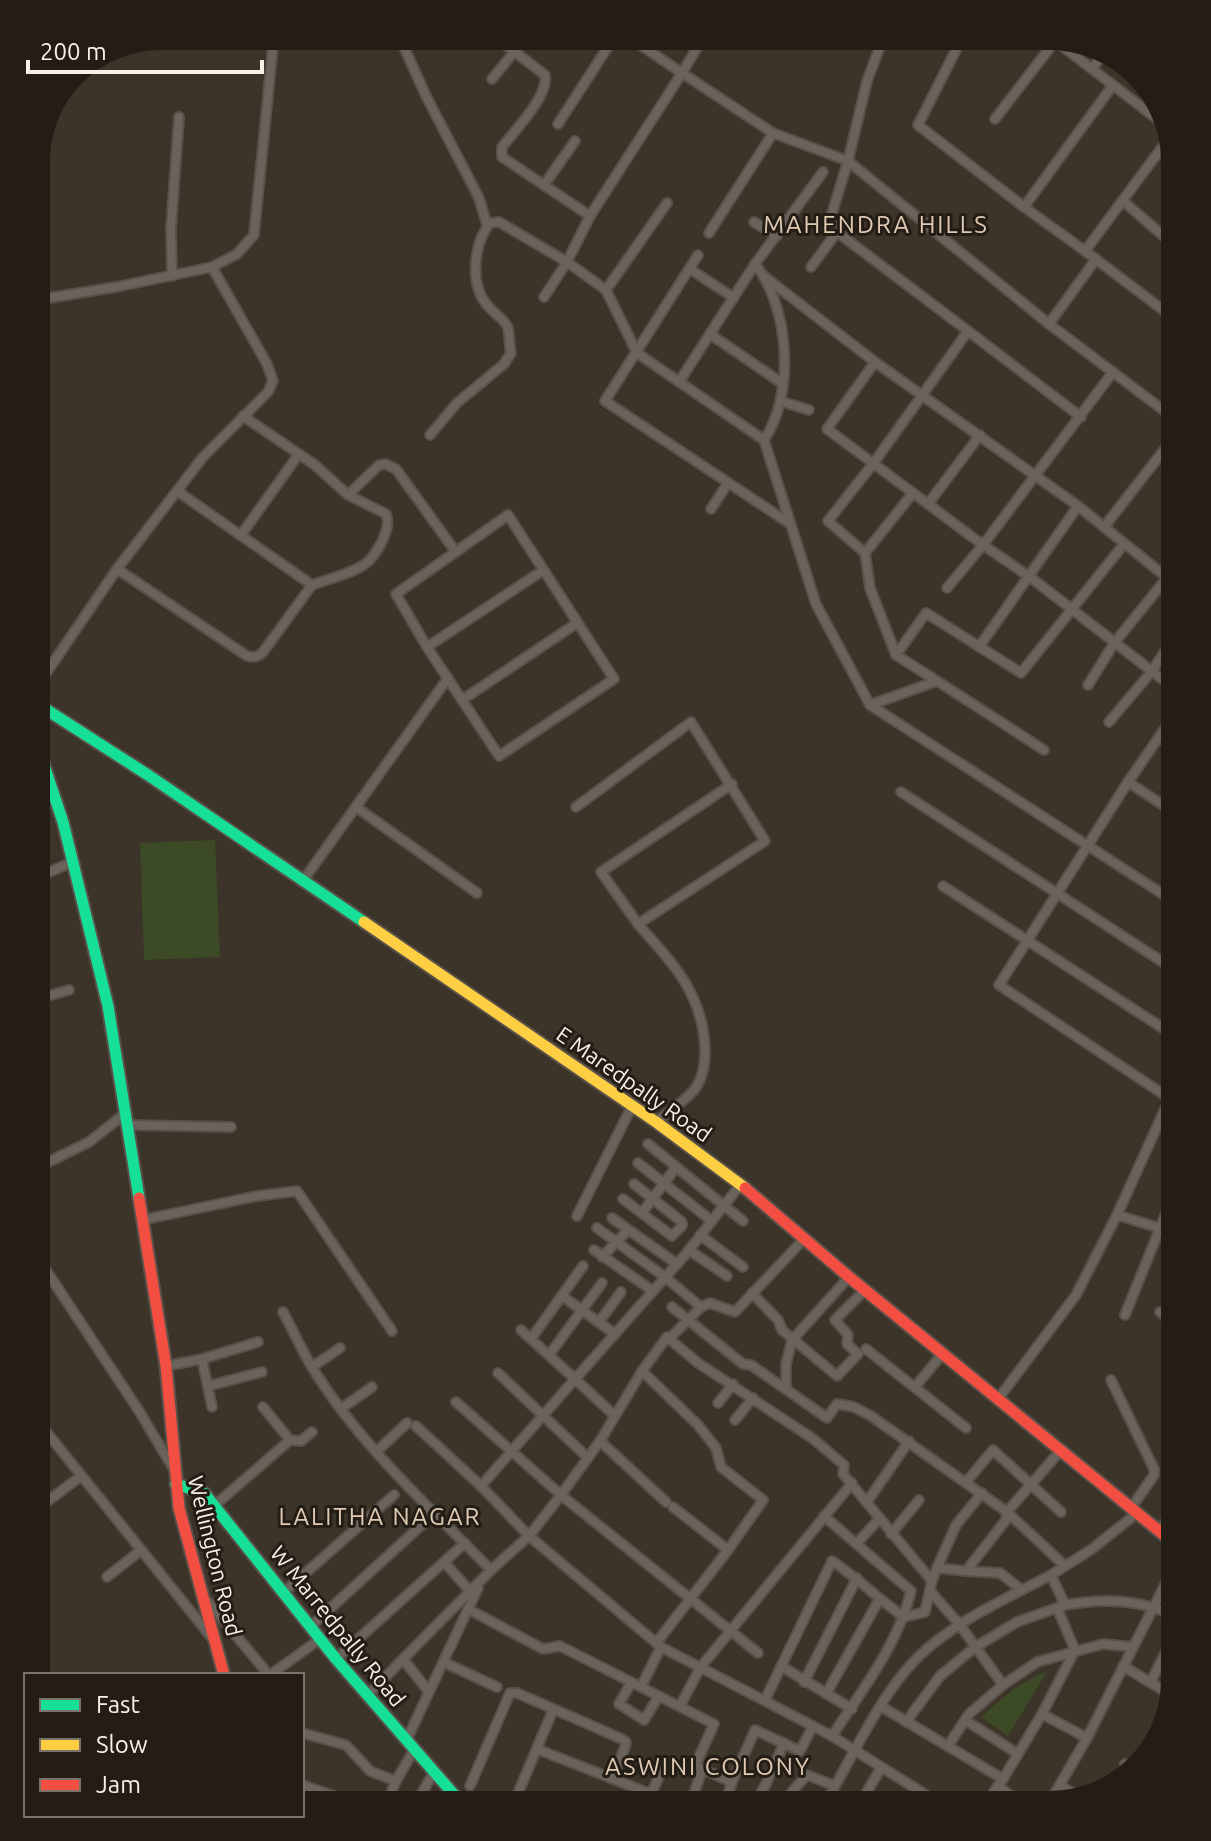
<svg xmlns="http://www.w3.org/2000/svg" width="1211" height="1841" viewBox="0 0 1211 1841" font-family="Ubuntu,sans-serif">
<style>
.green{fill:#3c4a25}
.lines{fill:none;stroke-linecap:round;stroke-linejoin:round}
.street-casing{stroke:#595149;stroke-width:12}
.fast-casing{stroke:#595149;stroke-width:15}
.slow-casing{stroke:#595149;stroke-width:15}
.jam-casing{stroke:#595149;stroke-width:15}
.street{stroke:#69635b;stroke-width:8}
.fast{stroke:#16e098;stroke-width:11}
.slow{stroke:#ffcf43;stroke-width:11}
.jam{stroke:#f24e42;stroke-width:11}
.labels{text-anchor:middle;stroke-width:6;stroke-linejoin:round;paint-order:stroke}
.street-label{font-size:22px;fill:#fbf0e5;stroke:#241d15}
.neighbourhood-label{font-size:24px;letter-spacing:2px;fill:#dec9b3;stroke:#241d15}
</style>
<rect width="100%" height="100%" fill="#3c3329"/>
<g class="green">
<polygon points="215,840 220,957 144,960 140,843"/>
<polygon points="1048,1670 1008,1736 981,1717 1013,1689"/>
</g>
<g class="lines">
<g class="street-casing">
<g id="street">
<polyline points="399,36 426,96 479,198 487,225"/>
<path d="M 494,36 L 545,75 C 549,96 515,130 502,147 L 502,157 L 590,216"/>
<polyline points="627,36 682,73 704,36"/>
<polyline points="884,36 867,81 848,161 830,220 837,232 968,331"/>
<polyline points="963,36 918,125 1024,207"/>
<polyline points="1049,36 1165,125"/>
<polyline points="1092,69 1105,51"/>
<polyline points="492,79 527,36"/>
<polyline points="1113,85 1024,207 1085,251 1169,138"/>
<polyline points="995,119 1055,41"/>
<polyline points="558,124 615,36"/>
<polyline points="773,133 848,161 1049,324 1175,419"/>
<polyline points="544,185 575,141"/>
<polyline points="1123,201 1175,246"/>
<polyline points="754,222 777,236"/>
<polyline points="1085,251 1175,319"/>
<polyline points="698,255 605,401 789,523"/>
<path d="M 755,264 C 790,308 795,394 764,440"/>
<polyline points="212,267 237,254 254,235 274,36"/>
<polyline points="811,267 837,232"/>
<polyline points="690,269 734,298"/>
<polyline points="172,276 171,228 179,117"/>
<polyline points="765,277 875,362 1078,506 1175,584"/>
<polyline points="606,290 667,203"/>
<polyline points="544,297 567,262 590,216 682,73 773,133 709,233"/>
<polyline points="1049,324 1096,259"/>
<polyline points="710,334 783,384"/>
<polyline points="875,362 827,429 983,545 1030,577 1175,689"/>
<polyline points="679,382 755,264 823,172"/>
<polyline points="780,401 809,410"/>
<path d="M 430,435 L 457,403 L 504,364 L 511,353 C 509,345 510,336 508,328 C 505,319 493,313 487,305 C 469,284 474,243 490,223 L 499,222 L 567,262 L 606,290 L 637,353 L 764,440 L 816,604 L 870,705"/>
<path d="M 177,491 L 312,585 C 328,579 351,574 365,564 C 377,555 392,528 386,514 L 348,495 L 315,465 L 243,416"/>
<polyline points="348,495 379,465 385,464 396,469 455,551"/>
<polyline points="928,504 980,435"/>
<polyline points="711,509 728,483"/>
<polygon points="508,515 614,679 499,756 427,647 396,594"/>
<polyline points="1104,527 1175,436"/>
<polyline points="241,535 299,454"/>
<polyline points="1124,544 1021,673 926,613 896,655 937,681 870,705 1175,902"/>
<polyline points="865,553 913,493"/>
<path d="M 117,569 L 247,656 C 254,658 258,657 263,652 L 312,585"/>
<polyline points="947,588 983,545 1113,372"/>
<polyline points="427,647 542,571"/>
<polyline points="979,647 1078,506"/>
<polyline points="896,655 870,588 865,553 828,521 873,464 968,331 1081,417"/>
<polyline points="937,681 1044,750"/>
<polyline points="1088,685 1115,642 1175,568"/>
<polyline points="36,688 117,569 203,457 268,392 273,381 267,364 212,267 116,287 36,300"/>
<polyline points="462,700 577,623"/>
<polyline points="1109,722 1152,671 1175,636"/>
<polyline points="1128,782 1175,813"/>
<polyline points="901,792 1175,970"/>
<polyline points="356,807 477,893"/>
<path d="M 576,807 L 691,722 L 765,841 L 638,924 C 673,964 702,992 705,1048 C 705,1063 704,1077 694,1090 C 684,1102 668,1112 656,1122"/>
<polyline points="36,878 72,862"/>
<polyline points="302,882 448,678"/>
<polyline points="943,886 1175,1036"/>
<polyline points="638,924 601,872 732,784"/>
<polyline points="36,999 69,990"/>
<polyline points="1175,1102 999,985 1128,782 1175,714"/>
<polyline points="127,1125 231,1127"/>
<polyline points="648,1144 743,1221"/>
<polyline points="638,1163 712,1221"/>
<polyline points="36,1168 89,1142 126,1113"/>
<polyline points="623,1199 672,1236 682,1226 682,1222 634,1184"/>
<polyline points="642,1213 676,1167"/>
<polyline points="1117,1215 1160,1228"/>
<polyline points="577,1216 632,1106"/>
<polyline points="612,1218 677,1264"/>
<polyline points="142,1220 257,1196 297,1191 392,1331"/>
<polyline points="597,1228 665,1277 701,1307"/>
<polyline points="700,1235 743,1267"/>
<polyline points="594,1250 653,1291"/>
<polyline points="689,1250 727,1276"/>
<polyline points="36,1255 139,1411 173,1468"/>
<polyline points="602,1257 628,1230"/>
<polyline points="752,1293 778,1320 782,1330 837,1376 858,1354 847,1344 848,1335 835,1320 865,1290"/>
<polyline points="562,1296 615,1334"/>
<polyline points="672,1307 743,1364 751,1365 827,1418 837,1404 854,1407 871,1416 1007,1512 1061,1450"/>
<path d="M 283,1312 C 293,1330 301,1349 312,1367 C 359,1444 428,1506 491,1570 L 403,1659"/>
<polyline points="1160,1312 1175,1324"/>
<polyline points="1125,1315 1175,1191"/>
<polyline points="599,1322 621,1292"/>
<polyline points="521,1330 575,1379 685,1255 741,1184"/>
<polyline points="531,1339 583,1266"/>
<polyline points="669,1339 701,1307 710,1303 735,1312 805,1238"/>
<polyline points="866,1349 966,1428"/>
<polyline points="549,1355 602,1283"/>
<polyline points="202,1359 212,1407"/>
<polyline points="166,1366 202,1359 258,1342"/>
<polyline points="312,1367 340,1348"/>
<polyline points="642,1371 698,1425 716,1448 721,1467 763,1500 728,1550 673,1507"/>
<polyline points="498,1373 588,1458"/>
<polyline points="1111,1380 1154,1469 1154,1475 1131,1508"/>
<polyline points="208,1386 262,1372"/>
<polyline points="915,1387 943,1353"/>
<polyline points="786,1389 786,1364 792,1340 849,1277"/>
<polyline points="998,1399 1076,1295 1117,1215 1175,1087"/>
<polyline points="456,1402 561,1495 758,1653"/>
<polyline points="718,1403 733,1384"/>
<polyline points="263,1407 290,1440"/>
<polyline points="342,1408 372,1387"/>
<polyline points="36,1419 216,1643"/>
<polyline points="735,1420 753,1398"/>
<polyline points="416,1426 481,1486 575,1379 615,1416"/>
<polyline points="600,1441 666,1502"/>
<polyline points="376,1452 407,1423"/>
<polyline points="966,1482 993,1450 1061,1512"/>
<polyline points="481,1486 529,1536 661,1647"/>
<polyline points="867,1502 909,1441"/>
<polyline points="214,1506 290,1440 301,1441 312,1432"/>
<polyline points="36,1510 81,1476"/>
<path d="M 1137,1513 L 1092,1549 L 1051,1575 L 1065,1605 C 1104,1598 1139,1599 1175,1616"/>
<path d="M 824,1516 L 911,1591 C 898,1645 862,1690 832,1736"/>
<polyline points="1159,1531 1175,1509"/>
<polyline points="891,1534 919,1500"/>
<polyline points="858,1542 880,1518"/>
<polyline points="444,1562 471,1592"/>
<polyline points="937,1568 956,1525 982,1493"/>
<polyline points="491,1570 529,1536 561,1495 600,1441 642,1371 667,1337 698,1363 812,1438 844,1465 843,1474 932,1581"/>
<polyline points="107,1577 140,1551"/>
<polyline points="1022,1590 1000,1573 966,1571 1006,1520 1007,1512 1064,1565"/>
<polyline points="930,1591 960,1625 1003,1685"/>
<polyline points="284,1592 394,1495"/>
<polyline points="208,1602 269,1675"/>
<polyline points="468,1609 543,1649 560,1646 714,1724 695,1766 732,1782 725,1804"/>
<polyline points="310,1627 427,1520"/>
<polyline points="657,1642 728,1550"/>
<polyline points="336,1659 465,1543"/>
<polyline points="443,1662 497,1687"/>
<polyline points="781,1666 852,1709"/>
<polyline points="1123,1666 1171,1695"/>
<polyline points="270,1675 320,1639"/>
<polyline points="1151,1681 1175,1634"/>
<polyline points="804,1682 857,1578"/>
<polyline points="631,1683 619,1704 644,1720 659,1696"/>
<polyline points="641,1687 661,1647 832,1736 942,1805"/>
<polyline points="826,1694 879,1600"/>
<polyline points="367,1696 403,1659 429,1692"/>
<path d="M 765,1700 L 832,1561 C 858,1578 879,1600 904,1617 L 925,1612 L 932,1581 L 937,1568 L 966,1571"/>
<polyline points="680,1706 700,1668 852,1483"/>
<polyline points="882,1707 1003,1779 998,1786"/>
<polyline points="1042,1714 1087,1738"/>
<polyline points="965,1720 1018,1754"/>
<polyline points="906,1722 940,1676 974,1648 1017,1622 1065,1605"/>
<polyline points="302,1733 346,1745 370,1771 396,1781"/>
<polyline points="406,1741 478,1588"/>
<polyline points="948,1746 969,1714 1003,1685 1037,1662 1103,1644 1133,1647"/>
<polyline points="537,1749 646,1792 652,1792 662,1770"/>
<polyline points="1125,1764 1132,1769"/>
<polyline points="1003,1779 1042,1714 1075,1650 1057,1608"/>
<polyline points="732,1782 755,1730 800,1751 813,1726"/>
<polyline points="302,1785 360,1805"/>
<polyline points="470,1786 510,1693 517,1693 622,1739 626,1742 625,1747 612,1778"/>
<polyline points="1060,1786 1080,1797"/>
<polyline points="828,1797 840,1805"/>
<polyline points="419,1798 434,1772"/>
<polyline points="529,1798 555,1805"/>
<polyline points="386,1805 396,1781 414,1750"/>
<polyline points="513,1805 553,1710"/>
<polyline points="690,1805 702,1770"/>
<polyline points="754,1805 766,1784 784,1743"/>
<polyline points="780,1805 807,1775 835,1786"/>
<path d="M 824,1805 C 852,1759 878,1698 916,1659 C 953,1622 1005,1599 1051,1575"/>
<polyline points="859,1805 881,1768"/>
<polyline points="911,1805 919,1791"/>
<polyline points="985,1805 998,1786 1024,1805"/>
<polyline points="1048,1805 1087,1738 1175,1565"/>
</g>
</g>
<g class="fast-casing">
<g id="fast">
<polyline points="36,703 148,775 364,922"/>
<polyline points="36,741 63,822 108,1006 139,1198"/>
<polyline points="176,1484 204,1493 336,1659 463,1805"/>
</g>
</g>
<g class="slow-casing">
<polyline id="slow" points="364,922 656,1122 745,1188"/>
</g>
<g class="jam-casing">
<g id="jam">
<polyline points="745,1188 849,1277 1175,1544"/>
<polyline points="139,1198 166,1366 179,1508 224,1675"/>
</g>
</g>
<use href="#street" class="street"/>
<use href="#fast" class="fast"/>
<use href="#slow" class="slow"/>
<use href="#jam" class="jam"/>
</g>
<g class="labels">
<g class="street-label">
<text transform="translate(634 1084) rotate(35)" y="8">E Maredpally Road</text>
<text transform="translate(215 1556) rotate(76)" y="8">Wellington Road</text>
<text transform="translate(338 1626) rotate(51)" y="8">W Marredpally Road</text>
</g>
<g class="neighbourhood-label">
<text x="876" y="233">MAHENDRA HILLS</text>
<text x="380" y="1525">LALITHA NAGAR</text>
<text x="708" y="1775">ASWINI COLONY</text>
</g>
</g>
<path d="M0 0H1211V1841H0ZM161 50H1050A111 111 0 0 1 1161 161V1680A111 111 0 0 1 1050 1791H161A111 111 0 0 1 50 1680V161A111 111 0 0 1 161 50Z" fill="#241d15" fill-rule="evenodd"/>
<rect x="24" y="1673" width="280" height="144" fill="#241d15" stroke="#7a7168" stroke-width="2"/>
<rect x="40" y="1699" width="40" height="12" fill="#16e098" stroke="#7a7168" stroke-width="2"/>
<text x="96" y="1713" font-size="24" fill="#fbf0e5">Fast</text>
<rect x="40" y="1739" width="40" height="12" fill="#ffcf43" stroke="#7a7168" stroke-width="2"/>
<text x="96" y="1753" font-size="24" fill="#fbf0e5">Slow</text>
<rect x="40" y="1779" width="40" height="12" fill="#f24e42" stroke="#7a7168" stroke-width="2"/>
<text x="96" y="1793" font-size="24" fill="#fbf0e5">Jam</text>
<path d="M28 60v12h234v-12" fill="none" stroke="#fbf0e5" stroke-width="4"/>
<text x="40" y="60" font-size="24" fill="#fbf0e5" stroke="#241d15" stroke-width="6" paint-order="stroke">200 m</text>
</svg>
